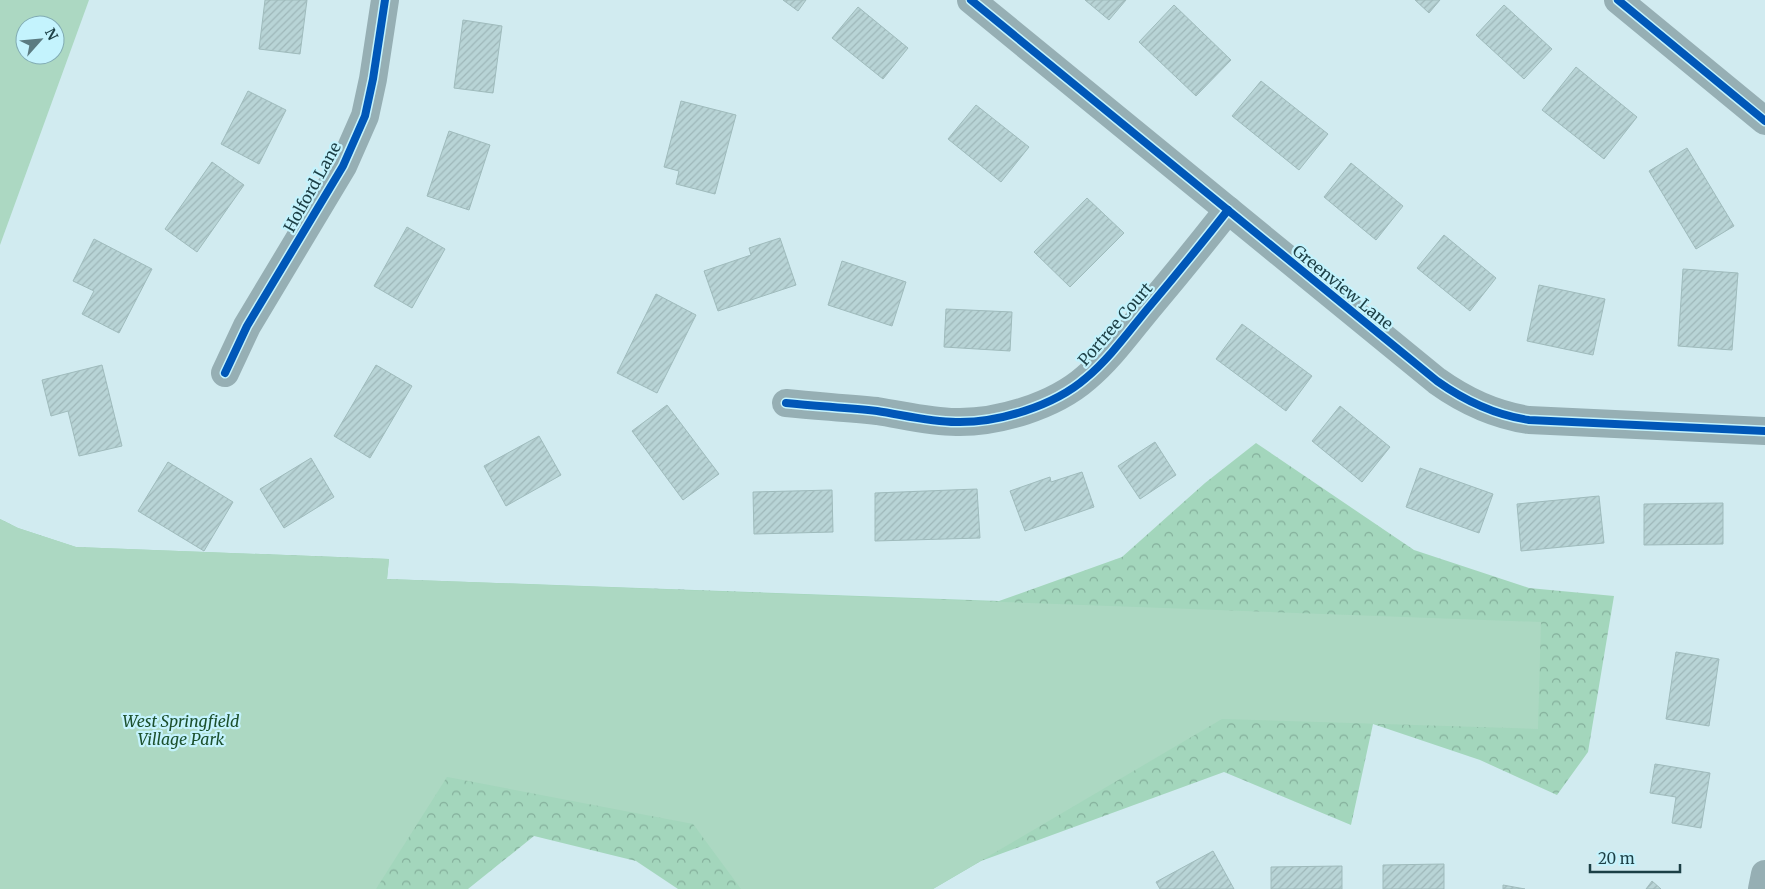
<svg xmlns="http://www.w3.org/2000/svg" width="1765" height="889" viewBox="0 0 1765 889" font-family="Merriweather,serif">
<style>
.forest{fill:url(#forest-crowns)}
.park{fill:#acd8c2;fill-rule:evenodd}
.building{fill:url(#building-hatch);stroke:#9fbbbc}
.lines{fill:none;stroke-linecap:round;stroke-linejoin:round}
.minor{stroke:#96afb4;stroke-width:28}
.cycleway-casing{stroke:#c4f3fd;stroke-width:11}
.cycleway{stroke:#0057b8;stroke-width:8}
.labels{text-anchor:middle;stroke-width:4.5;stroke-linejoin:round;paint-order:stroke}
.street-label{font-size:16px;fill:#1c3f45;stroke:#c4f3fd}
.park-label{font-size:16px;font-style:italic;fill:#1c502d;stroke:#c4f3fd}
</style>
<defs>
<pattern id="forest-crowns" width="20" height="18" patternUnits="userSpaceOnUse" patternTransform="scale(1.25)"><rect width="20" height="18" fill="#a3d6bc"/><path d="M2 6a3 3 0 1 1 6 0M12 15a3 3 0 1 1 6 0" fill="none" stroke="#84af9b"/></pattern>
<pattern id="building-hatch" width="6" height="6" patternUnits="userSpaceOnUse" patternTransform="scale(1.25)"><rect width="6" height="6" fill="#b8d4d6"/><path d="M-1 1l2-2M0 6l6-6M5 7l2-2" fill="none" stroke="#9eb7b9"/></pattern>
</defs>
<rect width="100%" height="100%" fill="#d1ebf0"/>
<polygon class="forest" points="1256,443 1414,550 1529,588 1614,596 1588,752 1557,795 1480,760 1373,724 1351,825 1224,772 981,861 933,889 678,889 636,861 534,836 468,889 0,889 0,519 18,528 76,547 389,559 387,579 999,601 1122,557 1205,483"/>
<g class="park">
<path d="M 0,0 L 89,0 L 0,245 ZM 25,25 L 55,25 L 55,55 L 25,55 Z"/>
<polygon points="0,519 18,528 76,547 389,559 387,579 1541,622 1538,729 1222,719 933,889 741,889 693,824 447,777 376,889 0,889"/>
</g>
<g class="building">
<polygon points="265,0 307,0 300,54 259,49"/>
<polygon points="783,0 806,0 798,11"/>
<polygon points="1085,0 1126,0 1109,20"/>
<polygon points="1415,0 1440,0 1429,13"/>
<polygon points="1174,5 1231,60 1196,96 1139,42"/>
<polygon points="1504,5 1552,49 1524,79 1476,35"/>
<polygon points="858,7 908,48 883,79 832,38"/>
<polygon points="463,20 502,26 493,93 454,88"/>
<polygon points="1576,67 1637,117 1604,159 1542,110"/>
<polygon points="1261,81 1328,134 1299,170 1232,116"/>
<polygon points="248,91 286,110 259,164 221,144"/>
<polygon points="681,101 736,115 715,194 676,184 679,171 664,167"/>
<polygon points="976,105 1029,147 1001,182 948,139"/>
<polygon points="449,131 490,145 469,210 427,196"/>
<polygon points="1687,148 1734,226 1696,249 1649,171"/>
<polygon points="212,162 244,185 197,252 165,229"/>
<polygon points="1351,163 1403,206 1376,240 1324,197"/>
<polygon points="1087,198 1124,233 1070,287 1034,252"/>
<polygon points="407,227 445,249 412,308 374,286"/>
<polygon points="1444,235 1496,278 1470,311 1417,268"/>
<polygon points="780,238 796,285 718,311 704,271 751,255 749,248"/>
<polygon points="94,239 152,269 119,333 82,314 94,291 73,281"/>
<polygon points="842,261 906,282 892,326 828,305"/>
<polygon points="1683,269 1738,273 1732,350 1678,346"/>
<polygon points="1539,285 1605,299 1593,355 1527,341"/>
<polygon points="656,294 696,315 657,393 617,373"/>
<polygon points="946,309 1012,312 1010,351 944,347"/>
<polygon points="1242,324 1312,376 1286,411 1216,359"/>
<polygon points="102,365 122,446 79,456 68,411 51,416 42,380"/>
<polygon points="376,365 412,386 370,458 334,436"/>
<polygon points="667,405 719,474 683,500 632,431"/>
<polygon points="1340,406 1390,447 1362,482 1312,441"/>
<polygon points="539,436 561,475 506,506 484,466"/>
<polygon points="1155,442 1176,475 1140,499 1118,466"/>
<polygon points="311,458 334,497 284,528 260,489"/>
<polygon points="168,462 233,502 204,551 138,511"/>
<polygon points="1420,468 1493,494 1479,533 1406,507"/>
<polygon points="1082,472 1094,507 1025,531 1010,491 1050,477 1051,482"/>
<polygon points="977,489 980,538 875,541 875,493"/>
<polygon points="832,490 833,532 754,534 753,492"/>
<polygon points="1599,496 1604,543 1521,551 1517,504"/>
<polygon points="1723,503 1723,544 1644,545 1644,504"/>
<polygon points="1676,652 1719,659 1709,726 1666,719"/>
<polygon points="1655,764 1710,773 1701,828 1672,823 1676,797 1650,793"/>
<polygon points="1213,851 1234,889 1160,889 1156,882"/>
<polygon points="1444,864 1444,889 1383,889 1383,865"/>
<polygon points="1342,866 1342,889 1271,889 1271,867"/>
<polygon points="1652,881 1661,889 1646,889"/>
<polygon points="1503,885 1525,889 1503,889"/>
</g>
<g class="lines">
<g class="minor">
<path d="M 971,0 L 1437,381 C 1465,401 1495,415 1529,420 L 1765,431"/>
<polyline points="1618,0 1765,121"/>
<polyline points="225,373 247,326 343,166 365,116 373,79 385,0"/>
<path d="M 786,403 C 817,406 847,408 877,411 C 903,415 930,422 956,422 C 998,423 1054,406 1086,378 C 1110,358 1129,331 1149,307 C 1176,275 1202,243 1228,210"/>
<polyline points="1762,889 1765,874"/>
</g>
<g class="cycleway-casing">
<g id="cycleway">
<path d="M 971,0 L 1437,381 C 1465,401 1495,415 1529,420 L 1765,431"/>
<polyline points="1618,0 1765,121"/>
<polyline points="225,373 247,326 343,166 365,116 373,79 385,0"/>
<path d="M 786,403 C 817,406 847,408 877,411 C 903,415 930,422 956,422 C 998,423 1054,406 1086,378 C 1110,358 1129,331 1149,307 C 1176,275 1202,243 1228,210"/>
</g>
</g>
<use href="#cycleway" class="cycleway"/>
</g>
<g class="labels">
<g class="street-label">
<text transform="translate(312 187) rotate(-61)" y="6">Holford Lane</text>
<text transform="translate(1343 287) rotate(39)" y="6">Greenview Lane</text>
<text transform="translate(1115 324) rotate(-49)" y="6">Portree Court</text>
</g>
<g class="park-label">
<text x="181" y="727">West Springfield<tspan x="181" dy="18">Village Park</tspan></text>
</g>
</g>
<g transform="translate(40 40) rotate(63)"><circle r="24" fill="#c4f3fd" stroke="#81abb3"/>
<path d="M0-4L9 19L0 12L-9 19Z" fill="#5b7b81"/>
<text y="-8" font-size="14" font-weight="bold" text-anchor="middle" fill="#1c3f45">N</text>
</g>
<path d="M1590 864v8h90v-8" fill="none" stroke="#1c3f45" stroke-width="2.5"/>
<text x="1598" y="864" font-size="15" fill="#1c3f45" stroke="#c4f3fd" stroke-width="4" paint-order="stroke">20 m</text>
</svg>
